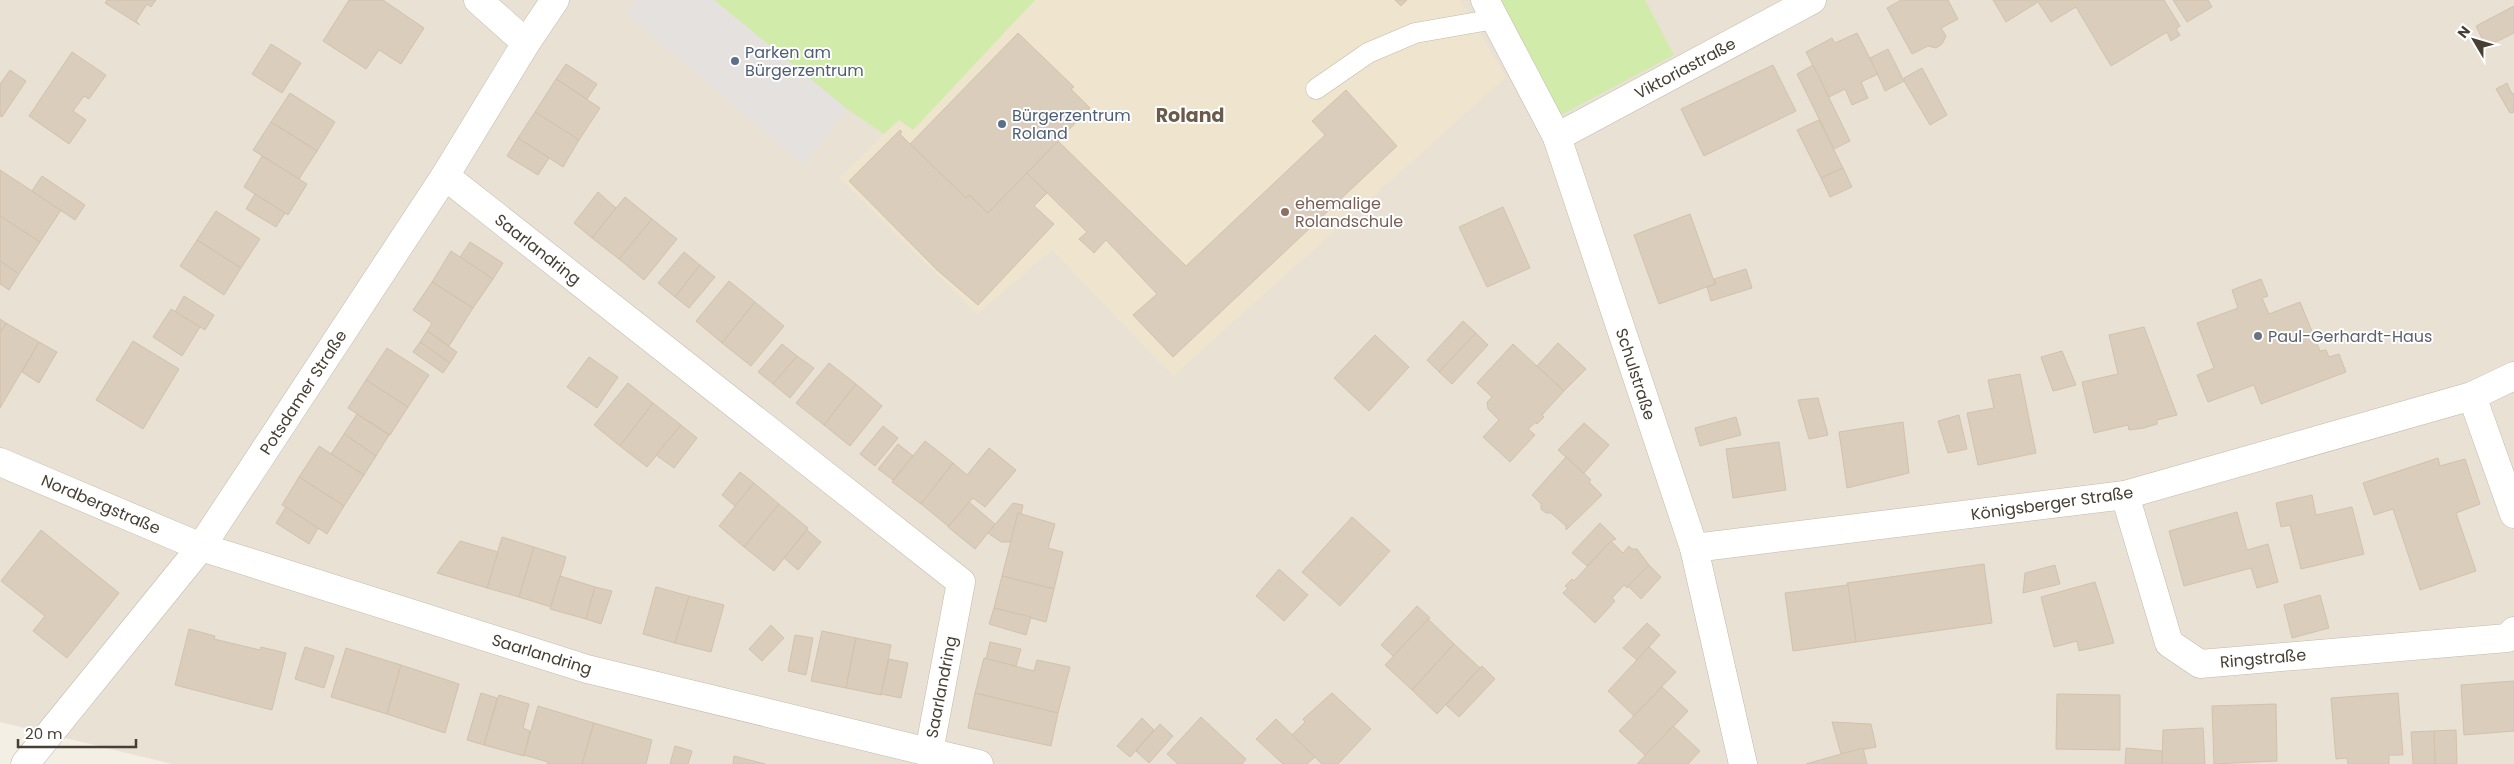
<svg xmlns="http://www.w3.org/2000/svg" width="2514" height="764" viewBox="0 0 2514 764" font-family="Poppins,sans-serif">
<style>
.residential{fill:#e9e1d3}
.education{fill:#efe4ce}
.green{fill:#d1ecaa}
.parking{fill:#e5e1de}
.building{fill:#dacdbc;stroke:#d2c2ac}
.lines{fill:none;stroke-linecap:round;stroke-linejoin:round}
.lane-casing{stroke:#c4b9aa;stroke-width:21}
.street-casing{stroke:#c4b9aa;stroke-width:29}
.lane{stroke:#fff;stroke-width:20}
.street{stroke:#fff;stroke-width:28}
.service-dot{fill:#5c6f8a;stroke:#fff;stroke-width:2}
.education-dot{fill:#8d6e63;stroke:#fff;stroke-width:2}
.worship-dot{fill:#6b7280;stroke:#fff;stroke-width:2}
.labels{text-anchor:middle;stroke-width:4;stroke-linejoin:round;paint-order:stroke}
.service-label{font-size:16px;fill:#4e5e75;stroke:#fff;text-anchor:start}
.street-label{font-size:16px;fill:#473f34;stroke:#fff}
.education-label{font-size:16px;fill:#785e54;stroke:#fff;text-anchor:start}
.worship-label{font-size:16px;fill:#5b616d;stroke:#fff;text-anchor:start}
.quarter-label{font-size:19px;font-weight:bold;fill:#6b5c4a;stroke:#fff}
</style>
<rect width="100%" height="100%" fill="#f4efe5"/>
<polygon class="residential" points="0,0 2514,0 2514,764 172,764 0,722"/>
<polygon class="education" points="1035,0 1460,0 1506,77 1173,376 1052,250 977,314 839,178 899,119 913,130"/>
<g class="green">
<polygon points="714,0 1035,0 913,130 899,120 884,134 847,109"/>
<polygon points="1496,0 1645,0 1674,55 1559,116"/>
</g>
<polygon class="parking" points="637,0 714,0 847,109 803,164 626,13"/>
<g class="building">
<polygon points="107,0 156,0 151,7 147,4 136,21 140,25 105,3"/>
<polygon points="349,0 383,0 424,28 401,64 379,50 366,69 323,41"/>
<polygon points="1395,0 1407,0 1401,6"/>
<polygon points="1901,0 1948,0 1958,19 1941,28 1946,36 1942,44 1936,48 1928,46 1912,54 1887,8"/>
<polygon points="1993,0 2164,0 2180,26 2176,29 2180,35 2171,41 2167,32 2111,66 2076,7 2051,22 2038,2 2006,22"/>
<polygon points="2173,0 2208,0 2212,7 2187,22"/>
<polygon points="2514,6 2514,33 2486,47 2476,26"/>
<polygon points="1018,33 1074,87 1071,89 1090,108 988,213 969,195 966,198 910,144"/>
<polygon points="1857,33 1878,74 1861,82 1868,98 1852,105 1845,89 1829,97 1806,52 1832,38 1835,43"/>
<polygon points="271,44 301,63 282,93 252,74"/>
<polygon points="1888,49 1904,81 1885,91 1870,58"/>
<polygon points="72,52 106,75 89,99 84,96 73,111 86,120 69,144 29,116"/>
<polygon points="566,64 597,84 587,99 556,79"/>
<polygon points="1773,65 1796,111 1704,156 1681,109"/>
<polygon points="1813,65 1850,141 1834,149 1797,74"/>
<polygon points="1922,68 1947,115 1930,125 1904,81 1904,78"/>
<polygon points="10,70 26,81 2,117 0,116 0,84"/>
<polygon points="556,79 600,108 579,140 535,112"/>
<polygon points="2507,83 2512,94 2514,93 2514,112 2510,113 2496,89"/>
<polygon points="1346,90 1397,146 1173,357 1133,315 1157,294 1106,240 1094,253 1079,239 1087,232 1027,173 1058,141 1186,266 1325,135 1312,121"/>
<polygon points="290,93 335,122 317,151 271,122"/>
<polygon points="535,112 579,140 563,167 518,138"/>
<polygon points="1819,120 1843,168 1821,178 1797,130"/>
<polygon points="271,122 317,151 299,179 253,150"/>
<polygon points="900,130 902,132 900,134 910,144 966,198 969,195 988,213 1027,173 1047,193 1034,206 1054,224 978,305 937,270 849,181"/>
<polygon points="518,138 549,158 538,175 507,156"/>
<polygon points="262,156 307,184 288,215 244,187"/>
<polygon points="1843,168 1852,187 1830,197 1821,178"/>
<polygon points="0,170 61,210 40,242 0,216"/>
<polygon points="42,176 85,205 75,220 32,191"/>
<polygon points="598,192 616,208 592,238 574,223"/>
<polygon points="255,194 285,213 276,227 246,209"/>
<polygon points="625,197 652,219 619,259 592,238"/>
<polygon points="1503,207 1530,268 1487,287 1459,227"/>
<polygon points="216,211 260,239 241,268 197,240"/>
<polygon points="1690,214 1715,284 1659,304 1634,235"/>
<polygon points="0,216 40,242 19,274 0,261"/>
<polygon points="652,219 677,239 644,280 619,259"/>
<polygon points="197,240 241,268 224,295 180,266"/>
<polygon points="470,242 503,263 493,279 460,257"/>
<polygon points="451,251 493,279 473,308 432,282"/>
<polygon points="684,252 700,265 675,297 658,283"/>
<polygon points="0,261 19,274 9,290 0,284"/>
<polygon points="700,265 715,277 689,308 675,297"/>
<polygon points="1746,269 1752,288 1711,301 1707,287 1716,284 1714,279"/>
<polygon points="2261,279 2268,296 2262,298 2269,314 2300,302 2320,351 2326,350 2329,357 2339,354 2346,372 2261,404 2254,385 2208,402 2197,375 2214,368 2197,323 2238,308 2232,290"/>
<polygon points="729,281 755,302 722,343 696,321"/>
<polygon points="432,282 473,308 449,346 427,331 432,323 413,310"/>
<polygon points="184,296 214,315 205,330 175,312"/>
<polygon points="755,302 784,326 751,366 722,343"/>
<polygon points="171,309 200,327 182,356 153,337"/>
<polygon points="0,319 6,323 0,333"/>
<polygon points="1463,321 1476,333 1439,372 1427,360"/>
<polygon points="6,323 39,342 0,408 0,333"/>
<polygon points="2144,327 2177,415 2157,420 2157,424 2144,428 2129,430 2128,425 2094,433 2082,382 2118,374 2109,335"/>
<polygon points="427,331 457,352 450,363 420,342"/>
<polygon points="1476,333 1488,345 1452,384 1439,372"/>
<polygon points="1375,335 1409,367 1369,411 1334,378"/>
<polygon points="133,341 179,369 143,429 96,400"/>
<polygon points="39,342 57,352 39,383 22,372"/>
<polygon points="420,342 450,363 443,373 413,352"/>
<polygon points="1558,343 1586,369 1564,391 1537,366"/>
<polygon points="782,344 797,356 773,384 758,372"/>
<polygon points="1513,344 1564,391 1542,415 1544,417 1537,424 1536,422 1528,429 1535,435 1510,462 1483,437 1499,420 1488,409 1487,402 1492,397 1477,383"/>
<polygon points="387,348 429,375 408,407 366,380"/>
<polygon points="2062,351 2076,385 2053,391 2041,357"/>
<polygon points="797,356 814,368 790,398 773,384"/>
<polygon points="589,357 618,377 597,408 567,387"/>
<polygon points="829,363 856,384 824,425 796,403"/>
<polygon points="2020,374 2036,453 1978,465 1967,413 1994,408 1988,380"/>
<polygon points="366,380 408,407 390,435 348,408"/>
<polygon points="628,383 653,403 620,446 594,425"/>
<polygon points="856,384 882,406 850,446 824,425"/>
<polygon points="1818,398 1828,435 1809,439 1798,400"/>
<polygon points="653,403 681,425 647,467 620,446"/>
<polygon points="357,414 389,435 376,456 344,434"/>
<polygon points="1959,415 1967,449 1948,453 1938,421"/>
<polygon points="1736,417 1741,435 1700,446 1695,428"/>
<polygon points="1903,422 1909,473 1847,488 1839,432"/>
<polygon points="1584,423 1609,445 1584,473 1558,450"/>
<polygon points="681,425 697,438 674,468 656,455"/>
<polygon points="883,426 898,438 875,466 860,454"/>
<polygon points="344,434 376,456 364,475 331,454"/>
<polygon points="925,441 953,463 921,504 892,482"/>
<polygon points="1779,442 1786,490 1733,498 1726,449"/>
<polygon points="898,444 913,456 893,480 878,469"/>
<polygon points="319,446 364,475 344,506 299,477"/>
<polygon points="989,448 1016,470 985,507 973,498 948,526 921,504 953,463 967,475"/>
<polygon points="1566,457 1591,480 1589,482 1602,495 1566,530 1566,526 1551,513 1546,513 1541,509 1541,504 1532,495"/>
<polygon points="2438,458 2440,466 2465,459 2480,504 2456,513 2476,571 2420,590 2393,509 2374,515 2363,483"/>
<polygon points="740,472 754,483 735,506 722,495"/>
<polygon points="299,477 344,506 327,534 282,505"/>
<polygon points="754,483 779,504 744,547 719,526"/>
<polygon points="2312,495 2316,515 2352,507 2364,554 2301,569 2290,525 2281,527 2276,503"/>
<polygon points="969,502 995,524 975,549 948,527"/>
<polygon points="1013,503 1023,505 1021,514 1018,513 1011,542 1001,542 988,533"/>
<polygon points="779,504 808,528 774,571 744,547"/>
<polygon points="286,507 318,528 309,544 276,523"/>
<polygon points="2237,512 2247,550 2268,544 2278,582 2257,588 2251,568 2184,586 2169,531"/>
<polygon points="1018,513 1055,524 1048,548 1063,552 1054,589 1002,576"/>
<polygon points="1352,517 1390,551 1340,606 1302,572"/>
<polygon points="1600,523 1616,539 1611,541 1587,566 1572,553"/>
<polygon points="41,530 119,593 67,658 33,631 45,616 1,581"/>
<polygon points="807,530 821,542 798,570 784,558"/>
<polygon points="502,537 534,547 519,597 487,588"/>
<polygon points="460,541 498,552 487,588 437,573"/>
<polygon points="1611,541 1623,553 1629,546 1632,549 1637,549 1649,565 1627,588 1624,585 1612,598 1615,601 1595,623 1563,593 1568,588 1565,586 1572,579 1574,581"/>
<polygon points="534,547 566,557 551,607 519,597"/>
<polygon points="1984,564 1992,623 1856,642 1847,583"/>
<polygon points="1649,565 1661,577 1641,599 1628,586"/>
<polygon points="2055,565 2060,584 2023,593 2025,573"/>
<polygon points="1279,569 1308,595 1284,621 1256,596"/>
<polygon points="560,576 595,587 586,619 550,609"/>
<polygon points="1002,576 1054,589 1046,622 994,608"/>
<polygon points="2095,582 2114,643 2079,651 2077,641 2054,647 2041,597"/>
<polygon points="1848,585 1856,642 1793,651 1785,593"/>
<polygon points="595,587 612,591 601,624 586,619"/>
<polygon points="656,587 689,596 675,643 643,634"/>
<polygon points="2320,595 2329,628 2292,638 2284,605"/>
<polygon points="689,596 724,605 711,652 675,643"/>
<polygon points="1417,606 1430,618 1393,656 1381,645"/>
<polygon points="994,608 1031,617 1026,635 989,624"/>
<polygon points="1428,619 1454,644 1412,690 1385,665"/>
<polygon points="1647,623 1660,635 1637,660 1623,648"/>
<polygon points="771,625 784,638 762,661 749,649"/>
<polygon points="189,629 215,636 214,639 260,650 261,647 286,653 272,710 175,685"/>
<polygon points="822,631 856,638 846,688 811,681"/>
<polygon points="795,635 813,638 806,675 788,671"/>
<polygon points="856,638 891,645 881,695 846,688"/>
<polygon points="990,642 1021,649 1016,666 986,659"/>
<polygon points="1454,644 1480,668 1437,714 1412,690"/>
<polygon points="305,647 334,656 324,688 295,679"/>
<polygon points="1649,647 1676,672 1634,716 1608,691"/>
<polygon points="346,648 401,665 387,714 331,697"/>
<polygon points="984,658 1034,671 1037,660 1070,667 1058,713 975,693"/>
<polygon points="889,659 908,663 901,698 881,694"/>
<polygon points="401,665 459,684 445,733 387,714"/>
<polygon points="1482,666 1495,679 1459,717 1446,705"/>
<polygon points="2514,681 2514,731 2464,735 2461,685"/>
<polygon points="1662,687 1688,711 1646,756 1619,731"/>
<polygon points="481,693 497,698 484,745 467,740"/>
<polygon points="975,693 1058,713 1051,746 968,728"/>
<polygon points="1332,693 1371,729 1338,764 1322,764 1292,735 1305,722 1303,719"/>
<polygon points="2398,693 2403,755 2389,755 2389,764 2348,764 2347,758 2336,759 2331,698"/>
<polygon points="2057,694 2120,695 2120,750 2056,749"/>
<polygon points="499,695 529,704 523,728 530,731 524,756 484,745"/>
<polygon points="2276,704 2277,761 2214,764 2212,706"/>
<polygon points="538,706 594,723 582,764 547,764 548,762 524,755"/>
<polygon points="1201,717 1246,759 1242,764 1178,764 1167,754"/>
<polygon points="1142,718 1154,730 1130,757 1117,746"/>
<polygon points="1276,719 1315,757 1307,764 1283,764 1256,739"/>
<polygon points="1832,722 1871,724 1876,747 1841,754"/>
<polygon points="594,723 652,740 646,764 582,764"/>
<polygon points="1160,724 1173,736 1149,763 1136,751"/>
<polygon points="1673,726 1700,751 1688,764 1637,764"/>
<polygon points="2203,728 2205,764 2162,764 2163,730"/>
<polygon points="2456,730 2457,764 2435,764 2434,731"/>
<polygon points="2434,731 2435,764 2413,764 2411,732"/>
<polygon points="675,746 692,751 688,764 670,764"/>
<polygon points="1863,748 1867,764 1806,764 1841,754"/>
<polygon points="2126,748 2162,751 2162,764 2125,764"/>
<polygon points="734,756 765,764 733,764"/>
</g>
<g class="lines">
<g class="lane-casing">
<polyline id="lane" points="1316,89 1368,53 1415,33 1495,19"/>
</g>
<g class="street-casing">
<g id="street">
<polyline points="478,0 526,43"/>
<polyline points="1485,0 1557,137 1694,548 1743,764"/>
<polyline points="1557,137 1812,0"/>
<polyline points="2472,396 2514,514"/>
<polyline points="0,462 201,547 587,669 929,752 961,582 445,176"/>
<polyline points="2125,495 2169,643 2200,664 2507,638 2514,631"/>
<polyline points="1694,548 2125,495 2472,396 2514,376"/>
<polyline points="929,752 979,764"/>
<polyline points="25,764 201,547 445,176 526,43 555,0"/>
</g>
</g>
<use href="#lane" class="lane"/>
<use href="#street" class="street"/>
</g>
<g class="service-dot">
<circle cx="735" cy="61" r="5"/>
<circle cx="1002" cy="124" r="5"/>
</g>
<circle class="education-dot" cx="1285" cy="212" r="5"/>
<circle class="worship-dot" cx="2258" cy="336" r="5"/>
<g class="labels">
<g class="service-label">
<text x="745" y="58">Parken am<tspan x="745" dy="18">Bürgerzentrum</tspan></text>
<text x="1012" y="121">Bürgerzentrum<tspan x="1012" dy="18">Roland</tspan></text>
</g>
<g class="street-label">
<text transform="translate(1685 68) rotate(-28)" y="6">Viktoriastraße</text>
<text transform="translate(538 249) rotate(38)" y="6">Saarlandring</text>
<text transform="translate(1636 374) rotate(72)" y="6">Schulstraße</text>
<text transform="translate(303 392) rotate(-57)" y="6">Potsdamer Straße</text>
<text transform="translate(2052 503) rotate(-8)" y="6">Königsberger Straße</text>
<text transform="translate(101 504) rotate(23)" y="6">Nordbergstraße</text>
<text transform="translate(542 654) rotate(17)" y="6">Saarlandring</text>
<text transform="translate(2263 658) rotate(-5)" y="6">Ringstraße</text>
<text transform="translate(941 687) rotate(-79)" y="6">Saarlandring</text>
</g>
<g class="education-label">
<text x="1295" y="209">ehemalige<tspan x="1295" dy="18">Rolandschule</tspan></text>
</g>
<g class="worship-label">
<text x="2268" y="342">Paul-Gerhardt-Haus</text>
</g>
<g class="quarter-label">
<text x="1190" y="122">Roland</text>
</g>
</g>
<g transform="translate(2474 40) rotate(308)" stroke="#ffffff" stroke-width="4" paint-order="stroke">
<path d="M0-4L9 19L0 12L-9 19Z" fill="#473f34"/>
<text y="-8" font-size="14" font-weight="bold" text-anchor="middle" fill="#473f34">N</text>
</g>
<path d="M18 739v8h118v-8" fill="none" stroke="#473f34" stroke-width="2.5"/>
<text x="25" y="739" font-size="15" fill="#473f34" stroke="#ffffff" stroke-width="4" paint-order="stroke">20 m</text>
</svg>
